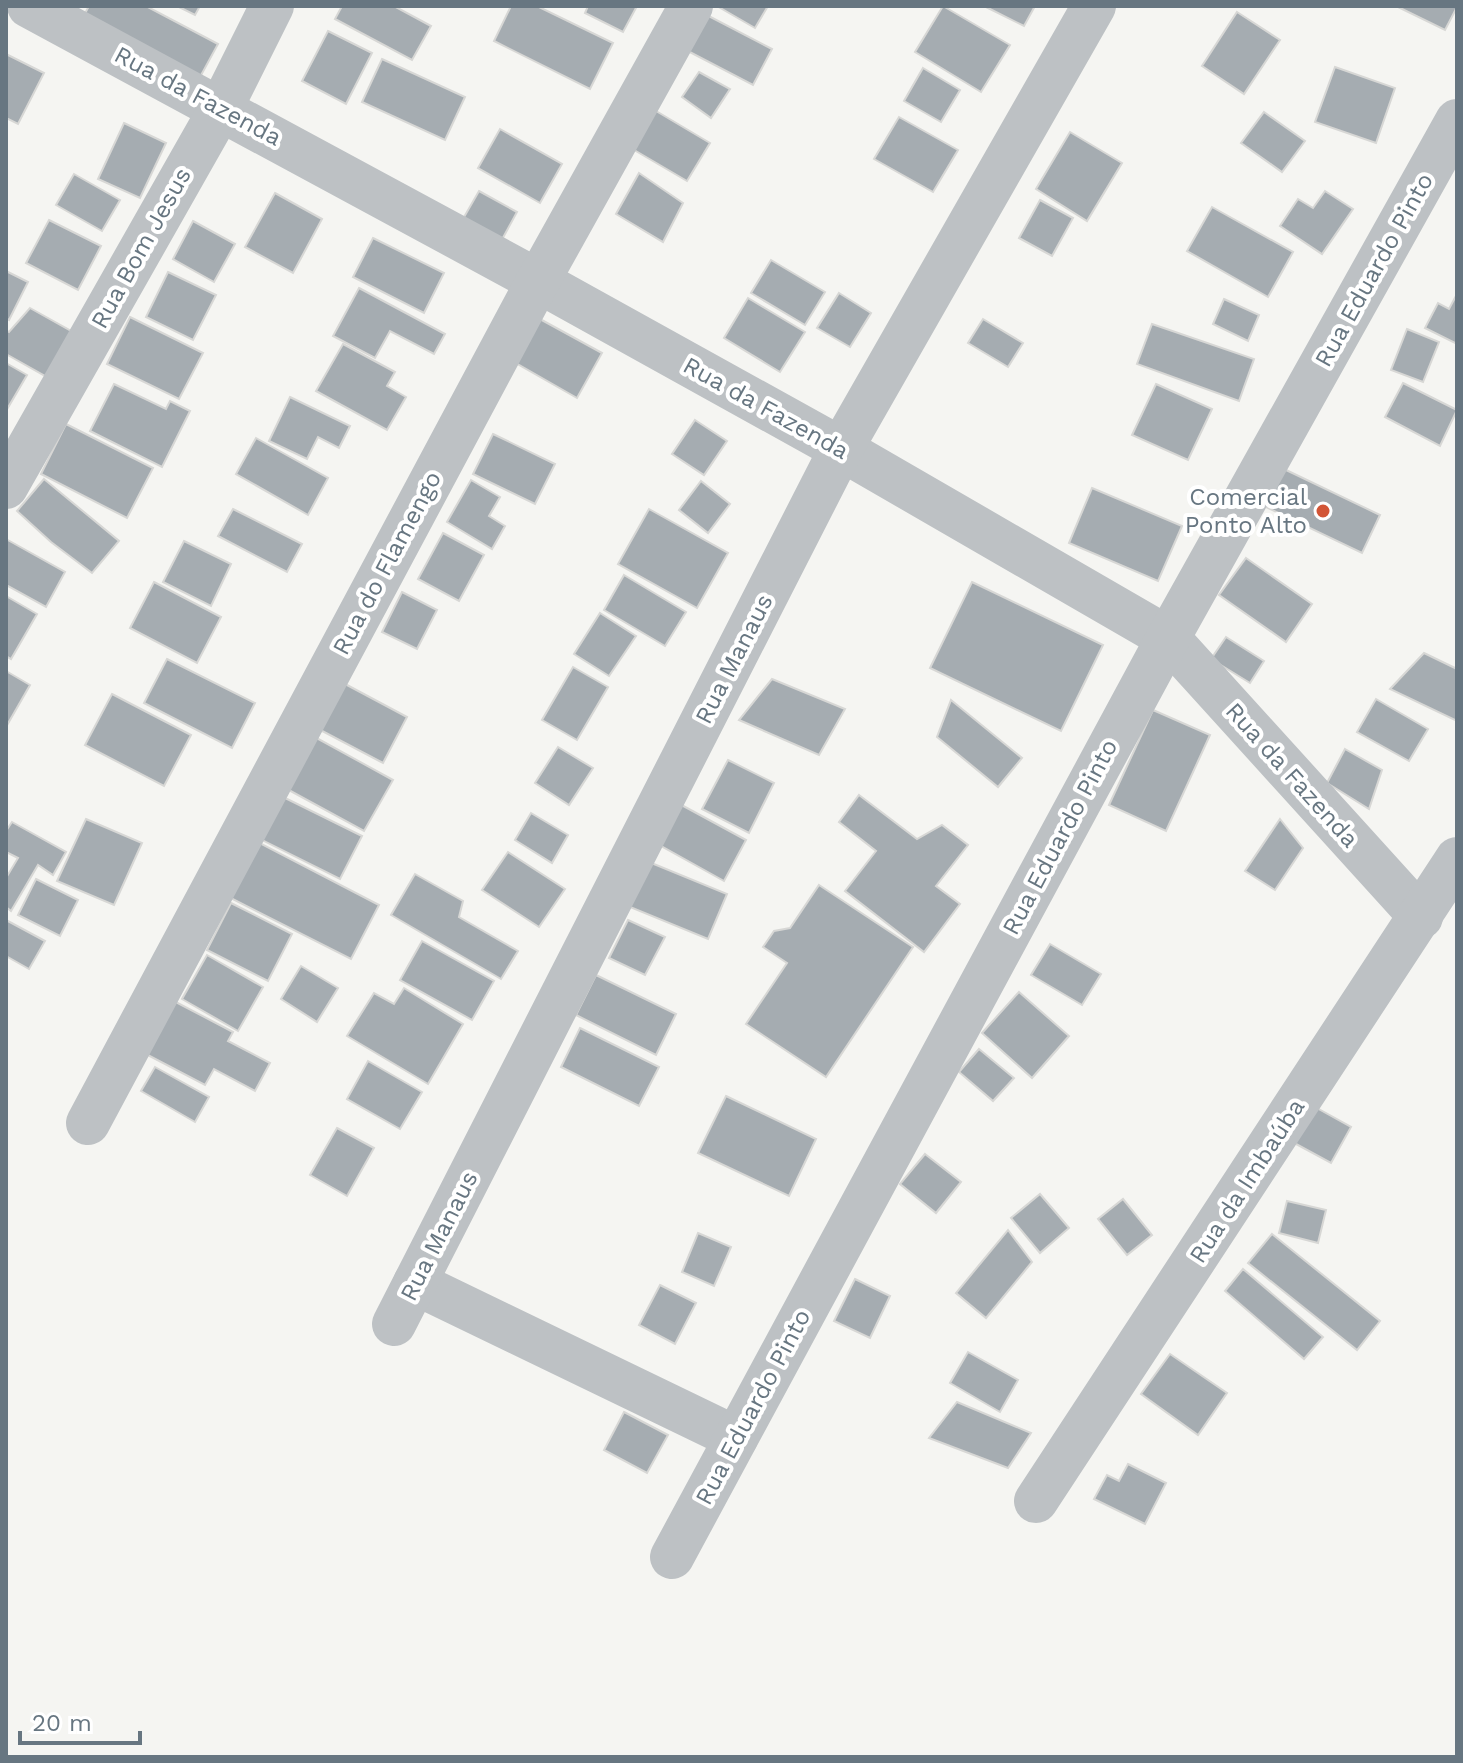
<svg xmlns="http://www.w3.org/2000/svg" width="1463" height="1763" viewBox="0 0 1463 1763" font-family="'Work Sans',sans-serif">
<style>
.building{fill:#a5acb1;stroke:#d7d7d5;stroke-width:2}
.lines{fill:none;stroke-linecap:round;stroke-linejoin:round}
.minor{stroke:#bdc1c4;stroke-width:44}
.poi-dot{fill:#d25536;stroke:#fff;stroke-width:3}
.labels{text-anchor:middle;stroke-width:8;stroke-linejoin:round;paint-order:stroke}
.street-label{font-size:24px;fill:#677681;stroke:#fff}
.poi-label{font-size:24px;fill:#677681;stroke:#fff;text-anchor:end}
</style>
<rect width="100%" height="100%" fill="#f5f5f2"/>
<g class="building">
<polygon points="89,6 146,6 218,44 199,79 83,17"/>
<polygon points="177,6 200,6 195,15"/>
<polygon points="342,6 394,6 431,26 412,60 335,19"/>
<polygon points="511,6 537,6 613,43 590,89 494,41"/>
<polygon points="588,6 637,6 623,32 585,13"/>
<polygon points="717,6 768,6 755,28"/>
<polygon points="943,6 1010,45 981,92 915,52"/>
<polygon points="984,6 1035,6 1024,26"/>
<polygon points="1396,6 1457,6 1457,7 1445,30"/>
<polygon points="701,12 772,49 753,85 682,48"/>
<polygon points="1237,12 1280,40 1244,94 1202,66"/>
<polygon points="328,31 372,53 346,104 302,81"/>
<polygon points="6,54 44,73 18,124 6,118"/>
<polygon points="382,59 465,97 445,140 362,102"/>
<polygon points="1335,67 1395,88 1376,143 1315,122"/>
<polygon points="923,68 960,90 941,122 904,101"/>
<polygon points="699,72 730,89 711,118 682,97"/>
<polygon points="651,108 710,143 687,181 629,147"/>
<polygon points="1264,112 1305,141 1282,172 1241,143"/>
<polygon points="899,117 958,150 933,192 874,159"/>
<polygon points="124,123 166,143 140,198 98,179"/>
<polygon points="500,129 562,164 540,203 478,168"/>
<polygon points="1070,132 1122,163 1087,221 1036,189"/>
<polygon points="639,173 683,203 663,242 616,214"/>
<polygon points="74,174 120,200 102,231 56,205"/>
<polygon points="479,191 517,212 499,245 460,224"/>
<polygon points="1325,191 1353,209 1322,254 1280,226 1298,199 1313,208"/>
<polygon points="275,193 322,219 293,273 245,247"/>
<polygon points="1040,200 1073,218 1052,256 1019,238"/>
<polygon points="1212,207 1293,252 1268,297 1187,251"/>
<polygon points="49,220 101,246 78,290 26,263"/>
<polygon points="193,221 235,244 214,282 173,259"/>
<polygon points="373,238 444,273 424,313 353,277"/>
<polygon points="771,260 825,292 805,325 751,293"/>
<polygon points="6,271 28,282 9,320 6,318"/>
<polygon points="168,272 216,295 193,340 146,317"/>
<polygon points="359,288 445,334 434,354 390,331 375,358 333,336"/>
<polygon points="839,293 871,313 850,347 817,328"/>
<polygon points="1457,294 1457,344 1425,328 1438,303 1449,309"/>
<polygon points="748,298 805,332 780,372 724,338"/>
<polygon points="1224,299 1259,315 1248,341 1213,324"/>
<polygon points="30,308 71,331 47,377 6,354 6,330 9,332"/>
<polygon points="529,313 602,353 577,398 505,357"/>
<polygon points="130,317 203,353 179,399 107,364"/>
<polygon points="983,319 1023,343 1008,367 968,343"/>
<polygon points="1152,324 1254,359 1239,401 1137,364"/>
<polygon points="1407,329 1439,342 1423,382 1391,370"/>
<polygon points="343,344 395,372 387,386 406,397 387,430 316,391"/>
<polygon points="6,363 27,375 6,411"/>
<polygon points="1403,383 1457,410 1440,446 1385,417"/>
<polygon points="114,384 166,409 170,401 190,411 162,467 90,431"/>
<polygon points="1156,384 1212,409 1188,460 1132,435"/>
<polygon points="290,397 350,426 339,448 318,437 307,459 269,441"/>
<polygon points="695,420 727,441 704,475 672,454"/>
<polygon points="66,424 153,468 127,518 41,474"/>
<polygon points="493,434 555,464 535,504 473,474"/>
<polygon points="256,438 328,478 308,515 236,474"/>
<polygon points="1284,469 1380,515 1362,553 1266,507"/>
<polygon points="44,479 119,541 92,573 51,542 17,511"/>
<polygon points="471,480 500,497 489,516 505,526 492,549 447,522"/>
<polygon points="701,481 730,504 708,533 679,510"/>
<polygon points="1092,488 1182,526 1158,581 1069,543"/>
<polygon points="233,509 302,544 287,572 218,536"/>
<polygon points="649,509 728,553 697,608 618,564"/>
<polygon points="443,533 484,555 459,601 418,579"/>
<polygon points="6,539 65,572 46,607 6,585"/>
<polygon points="184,541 231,564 211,606 163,582"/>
<polygon points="1246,558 1312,604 1286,642 1219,595"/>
<polygon points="624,575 686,612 665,646 604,610"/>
<polygon points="154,582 221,617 197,663 130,628"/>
<polygon points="972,582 1103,645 1061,731 930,668"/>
<polygon points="402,592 437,610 417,649 382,632"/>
<polygon points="6,596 37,614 11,659 6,656"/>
<polygon points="600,613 636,636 609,676 574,654"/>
<polygon points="1226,637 1264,661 1250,683 1211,659"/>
<polygon points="1424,653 1457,669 1457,721 1390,689"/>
<polygon points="167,659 255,703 232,748 144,703"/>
<polygon points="573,667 608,687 577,740 542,720"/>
<polygon points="6,671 30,685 6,727"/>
<polygon points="332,677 407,717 383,763 307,723"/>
<polygon points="772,679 845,709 819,755 739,720"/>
<polygon points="112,694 191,735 164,786 85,745"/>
<polygon points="1376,699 1428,729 1409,761 1357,732"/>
<polygon points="951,700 1022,758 998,787 937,737"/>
<polygon points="1153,710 1210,735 1166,831 1109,805"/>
<polygon points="302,730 393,780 364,831 274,782"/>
<polygon points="558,747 593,768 569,805 535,783"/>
<polygon points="1345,749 1382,770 1369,809 1327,783"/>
<polygon points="728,760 774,783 749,833 702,809"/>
<polygon points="271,791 362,836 340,879 250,834"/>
<polygon points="859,795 917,839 942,825 968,845 936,886 960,904 924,952 845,891 876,851 839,822"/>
<polygon points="676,802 746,840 724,881 654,842"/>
<polygon points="531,813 568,835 552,863 515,840"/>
<polygon points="86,819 142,843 114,905 57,881"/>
<polygon points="1280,819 1303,848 1275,890 1245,871"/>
<polygon points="12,822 66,852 53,875 38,865 11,911 6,907 6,878 18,858 6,852 6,831"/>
<polygon points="244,835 379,905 351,959 215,890"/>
<polygon points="508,852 565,889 539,927 482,890"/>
<polygon points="649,862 727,894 708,939 630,907"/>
<polygon points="415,874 463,901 459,917 518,951 501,979 391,915"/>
<polygon points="36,879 78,900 60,936 18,915"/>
<polygon points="819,885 913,947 826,1077 746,1024 787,963 763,947 774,931 790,928"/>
<polygon points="231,903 292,934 268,981 207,950"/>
<polygon points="6,920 45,941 29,969 6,956"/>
<polygon points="628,920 665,937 645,975 609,958"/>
<polygon points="422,941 494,981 472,1020 400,980"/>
<polygon points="1050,944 1101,974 1082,1005 1031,975"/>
<polygon points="207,955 263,987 238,1031 182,999"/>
<polygon points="301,966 338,988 317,1022 281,999"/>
<polygon points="596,975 676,1014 656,1055 576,1015"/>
<polygon points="404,988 463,1024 428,1084 347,1036 374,993 394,1004"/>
<polygon points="1019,992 1069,1036 1032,1078 982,1033"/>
<polygon points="170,999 233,1032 228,1041 270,1063 255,1091 214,1069 205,1085 142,1052"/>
<polygon points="580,1028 659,1067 639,1106 561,1067"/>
<polygon points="979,1049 1014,1078 993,1101 959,1072"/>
<polygon points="368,1061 422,1092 400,1129 347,1099"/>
<polygon points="155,1067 209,1097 195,1122 141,1091"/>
<polygon points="726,1096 816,1139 789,1196 698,1153"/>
<polygon points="1306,1102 1351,1127 1331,1163 1285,1138"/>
<polygon points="337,1128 374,1148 347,1196 310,1175"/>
<polygon points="925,1154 961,1182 936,1213 900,1184"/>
<polygon points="1040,1194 1069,1228 1040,1253 1011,1218"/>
<polygon points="1123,1199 1152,1235 1127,1255 1098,1219"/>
<polygon points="1287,1201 1326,1210 1318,1243 1279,1233"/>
<polygon points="1008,1230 1032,1262 986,1318 956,1293"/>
<polygon points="698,1233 731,1247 714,1286 682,1272"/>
<polygon points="1272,1234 1380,1321 1357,1350 1248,1263"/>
<polygon points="1243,1269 1323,1337 1304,1359 1225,1291"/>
<polygon points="855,1279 890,1296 870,1338 834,1321"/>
<polygon points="660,1285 696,1303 675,1344 639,1325"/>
<polygon points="968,1352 1018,1380 1000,1412 950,1383"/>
<polygon points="1170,1354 1227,1393 1198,1435 1141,1394"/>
<polygon points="957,1402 1031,1433 1008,1468 929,1438"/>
<polygon points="624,1412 668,1435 647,1473 604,1450"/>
<polygon points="1128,1464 1166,1483 1145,1524 1094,1499 1107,1475 1119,1481"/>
</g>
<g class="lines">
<g class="minor">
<polyline points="29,6 538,281 841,449 1168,638 1421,917"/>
<polyline points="6,487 221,108 272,6"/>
<polyline points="88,1123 538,281 691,6"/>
<polyline points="415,1283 736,1438"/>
<polyline points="394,1324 841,449 1094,6"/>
<polyline points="1036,1501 1457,859"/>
<polyline points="672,1557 1168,638 1457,121"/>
</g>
</g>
<circle class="poi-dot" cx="1323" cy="511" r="8"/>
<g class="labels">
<g class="street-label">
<text transform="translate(198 96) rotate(28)" y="8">Rua da Fazenda</text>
<text transform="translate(141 248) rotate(-61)" y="8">Rua Bom Jesus</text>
<text transform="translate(1374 270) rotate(-61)" y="8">Rua Eduardo Pinto</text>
<text transform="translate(766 408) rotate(29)" y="8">Rua da Fazenda</text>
<text transform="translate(387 563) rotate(-62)" y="8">Rua do Flamengo</text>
<text transform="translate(734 659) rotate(-63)" y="8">Rua Manaus</text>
<text transform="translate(1292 775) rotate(48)" y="8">Rua da Fazenda</text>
<text transform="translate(1060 837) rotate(-62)" y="8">Rua Eduardo Pinto</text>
<text transform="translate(1247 1181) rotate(-57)" y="8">Rua da Imbaúba</text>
<text transform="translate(439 1236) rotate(-63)" y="8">Rua Manaus</text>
<text transform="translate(753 1407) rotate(-62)" y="8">Rua Eduardo Pinto</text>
</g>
<g class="poi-label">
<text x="1307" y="505">Comercial<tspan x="1307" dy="28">Ponto Alto</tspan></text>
</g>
</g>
<rect width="1463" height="1763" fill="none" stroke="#677681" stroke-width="16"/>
<path d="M20 1731v12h120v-12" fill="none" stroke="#677681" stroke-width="4"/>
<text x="32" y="1731" font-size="24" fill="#677681" stroke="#ffffff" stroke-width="6" paint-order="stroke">20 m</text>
</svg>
